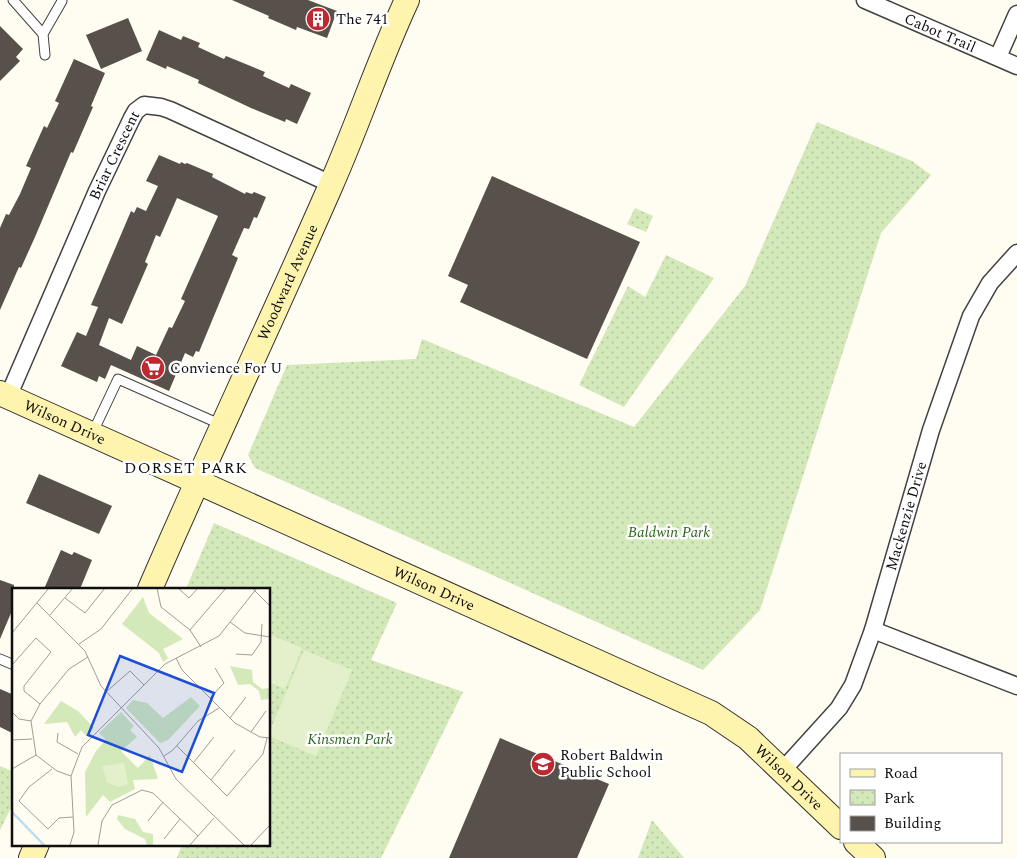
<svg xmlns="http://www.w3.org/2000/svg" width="1017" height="858" viewBox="0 0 1017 858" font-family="Spectral,serif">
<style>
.park{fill:url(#park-dots)}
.pitch{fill:#e4f0cc}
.building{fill:#57504b;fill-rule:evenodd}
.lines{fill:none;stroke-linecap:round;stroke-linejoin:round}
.lane-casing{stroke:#424242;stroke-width:11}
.street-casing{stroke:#424242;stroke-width:19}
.secondary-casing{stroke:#313131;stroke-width:26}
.lane{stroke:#fff;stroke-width:9}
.street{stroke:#fff;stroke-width:16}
.secondary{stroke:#fef4ad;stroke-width:24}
.labels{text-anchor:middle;stroke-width:5;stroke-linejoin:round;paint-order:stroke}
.poi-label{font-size:15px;fill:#0f0f0f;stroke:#fff;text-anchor:start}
.street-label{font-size:15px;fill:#0f0f0f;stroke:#fff}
.park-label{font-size:15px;font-style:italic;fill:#2e661f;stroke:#fff}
.neighbourhood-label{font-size:16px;letter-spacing:1px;fill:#0f0f0f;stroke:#fff}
.inset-river{fill:none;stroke:#b6def6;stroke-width:2.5}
.inset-road{fill:none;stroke:#9f9d97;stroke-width:1}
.view{fill:#1d4ed8;fill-opacity:0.15;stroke:#1d4ed8;stroke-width:2.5}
.inset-edge{fill:none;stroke:#0f0f0f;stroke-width:2.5}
</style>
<defs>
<pattern id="park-dots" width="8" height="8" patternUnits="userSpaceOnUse" patternTransform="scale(1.25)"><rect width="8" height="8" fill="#d3e9ba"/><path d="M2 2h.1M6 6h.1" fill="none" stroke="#b4c79f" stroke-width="1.8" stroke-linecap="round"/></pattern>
</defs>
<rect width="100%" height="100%" fill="#fffcf1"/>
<g class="park">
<polygon points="817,122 912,161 931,175 881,233 760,610 703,670 255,468 248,455 287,365 416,359 422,339 634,427 745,286"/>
<polygon points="635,208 653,216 646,232 627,224"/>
<polygon points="666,255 714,278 624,407 579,385 628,286 645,297"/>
<polygon points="214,523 397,603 371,660 463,692 381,858 177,858 182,844 269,844 269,589 186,589"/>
<polygon points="0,766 14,772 14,802 0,830"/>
<polygon points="652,820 684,858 638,858"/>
</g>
<g class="pitch">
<polygon points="269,634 302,648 285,689 269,682"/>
<polygon points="304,650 352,670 316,756 269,736 269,733"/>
</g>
<g class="building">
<polygon points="232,0 308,0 337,11 327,38 297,27 296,30 268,18 269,16"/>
<polygon points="128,18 142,51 101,69 86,35"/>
<polygon points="0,26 23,49 16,57 20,61 0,81"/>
<polygon points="159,30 181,40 183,36 200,43 198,47 224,59 226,56 265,72 263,76 289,88 291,84 311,93 297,124 286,119 285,122 251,108 198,83 199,80 167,66 166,69 146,60"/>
<polygon points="74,59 105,73 91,106 93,107 73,153 71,152 35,237 21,268 19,267 0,310 0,228 6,214 9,215 20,194 31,168 26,166 44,126 47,128 59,103 55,101"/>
<path d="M 159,155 L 180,164 L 181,162 L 185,164 L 187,163 L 213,174 L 212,177 L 245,194 L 246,192 L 252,194 L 254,192 L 266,197 L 257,218 L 254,217 L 249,229 L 244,228 L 232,255 L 238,258 L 199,352 L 196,351 L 193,357 L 185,353 L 169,391 L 111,365 L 105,379 L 99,376 L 97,382 L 61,366 L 77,332 L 86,336 L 98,307 L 91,305 L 131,211 L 134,213 L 137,207 L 146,211 L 158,186 L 146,181 ZM 177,198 L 218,216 L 181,299 L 185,301 L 172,328 L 169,327 L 156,355 L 137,346 L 131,360 L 99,345 L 109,318 L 122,324 L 148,264 L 145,262 L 156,235 L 160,237 Z"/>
<polygon points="492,176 640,242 587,359 460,302 468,285 448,276"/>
<polygon points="39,474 112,506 99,534 26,503"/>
<polygon points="61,550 72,555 74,552 92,560 80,589 44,589"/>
<polygon points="0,580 14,585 14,606 0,639"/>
<polygon points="0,689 14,695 14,734 0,727"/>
<polygon points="500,738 609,784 577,858 449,858"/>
</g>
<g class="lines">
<g class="lane-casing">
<g id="lane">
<polyline points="13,0 43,34"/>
<polyline points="45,55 43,34 62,1"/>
<polyline points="92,434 118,379 222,425"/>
<polyline points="0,659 14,665"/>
</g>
</g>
<g class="street-casing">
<g id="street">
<path id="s1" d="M 865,0 L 1017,66"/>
<polyline points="998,57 1017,14"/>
<path id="s2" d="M 8,397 L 97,191 L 132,118 L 136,111 L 144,105 L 161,107 L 170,110 L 331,184"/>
<polyline points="873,630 1017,686"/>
<path id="s3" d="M 782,771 L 839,708 L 853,685 L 873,630 L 931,430 L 971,316 L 990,283 L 1017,253"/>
</g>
</g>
<g class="secondary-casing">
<g id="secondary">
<path id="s4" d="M 0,393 L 711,713 L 748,738 L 841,827"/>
<path id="s5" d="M 150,589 C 208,454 272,320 331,185 C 358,124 379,60 407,0"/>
<polyline points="856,842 873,858"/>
<polyline points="31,858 37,844"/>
</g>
</g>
<use href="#lane" class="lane"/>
<use href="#street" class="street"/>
<use href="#secondary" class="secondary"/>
</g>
<defs>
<g id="building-disc" transform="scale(1.25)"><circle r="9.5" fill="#be2830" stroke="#fff"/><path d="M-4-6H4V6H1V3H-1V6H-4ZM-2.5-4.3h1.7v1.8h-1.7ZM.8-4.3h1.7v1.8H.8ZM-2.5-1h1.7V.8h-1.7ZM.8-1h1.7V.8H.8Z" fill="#fff"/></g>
<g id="supermarket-disc" transform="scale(1.25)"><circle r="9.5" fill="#be2830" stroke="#fff"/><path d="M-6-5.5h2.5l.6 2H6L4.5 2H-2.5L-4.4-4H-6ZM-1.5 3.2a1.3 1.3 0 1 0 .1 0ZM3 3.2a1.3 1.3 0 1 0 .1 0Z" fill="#fff"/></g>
<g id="school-disc" transform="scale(1.25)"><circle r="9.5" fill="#be2830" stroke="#fff"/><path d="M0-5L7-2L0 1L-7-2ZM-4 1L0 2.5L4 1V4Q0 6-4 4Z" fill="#fff"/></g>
</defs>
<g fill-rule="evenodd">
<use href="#building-disc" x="318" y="19"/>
<use href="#supermarket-disc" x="153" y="368"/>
<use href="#school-disc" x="543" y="764"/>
</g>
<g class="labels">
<g class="poi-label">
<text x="336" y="24">The 741</text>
<text x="170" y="373">Convience For U</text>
<text x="560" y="760">Robert Baldwin<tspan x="560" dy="17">Public School</tspan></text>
</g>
<g class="street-label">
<text dy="5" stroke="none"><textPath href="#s1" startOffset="82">Cabot Trail</textPath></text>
<text dy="5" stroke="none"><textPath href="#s2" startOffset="264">Briar Crescent</textPath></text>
<text dy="5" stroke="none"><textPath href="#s5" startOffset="336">Woodward Avenue</textPath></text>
<text dy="5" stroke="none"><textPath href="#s4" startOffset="71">Wilson Drive</textPath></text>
<text dy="5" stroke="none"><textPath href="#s3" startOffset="289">Mackenzie Drive</textPath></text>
<text dy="5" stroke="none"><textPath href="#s4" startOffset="476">Wilson Drive</textPath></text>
<text dy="5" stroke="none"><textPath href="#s4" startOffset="881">Wilson Drive</textPath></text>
</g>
<g class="park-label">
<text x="669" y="537">Baldwin Park</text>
<text x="350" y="744">Kinsmen Park</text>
</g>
<g class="neighbourhood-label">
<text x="186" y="473">DORSET PARK</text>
</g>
</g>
<g transform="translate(12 588)">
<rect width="258" height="258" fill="#fffcf1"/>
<path d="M 131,9 L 137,25 L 171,51 L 151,61 L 156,70 L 151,74 L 147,65 L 110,36 ZM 218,78 L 240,82 L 241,94 L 250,101 L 257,100 L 257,111 L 249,112 L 247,103 L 238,96 L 226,97 ZM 179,109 L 188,118 L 156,152 L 148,155 L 114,120 L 121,112 L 135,115 L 151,130 ZM 49,113 L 66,123 L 82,140 L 74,148 L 69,142 L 63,149 L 55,134 L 32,136 ZM 109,124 L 122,138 L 118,142 L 125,149 L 109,163 L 126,180 L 138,167 L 146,191 L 121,192 L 123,201 L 98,214 L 91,207 L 74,229 L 73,184 L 84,163 L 94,152 L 87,145 ZM 106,227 L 123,231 L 131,244 L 141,246 L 141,257 L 135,257 L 133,251 L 113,241 L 105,231 Z" fill="#d3e9ba"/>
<path d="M 112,175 L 116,196 L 106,199 L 95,194 L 90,178 Z" fill="#e4f0cc"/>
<path class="inset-river" d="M 0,224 L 32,257"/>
<path class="inset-road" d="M 145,0 L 149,19 L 178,42 L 189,59M 166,0 L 177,10 L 186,0M 240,0 L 258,18M 53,10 L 73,25 L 93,0M 25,15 L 73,63 L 89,98 L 147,160 L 164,191 L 232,257M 38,27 L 61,0M 218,34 L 233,45 L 258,49M 178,42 L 214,0M 0,45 L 37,0M 67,56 L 89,41 L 121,0M 224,66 L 240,67 L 249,54 L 250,36M 164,70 L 170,82 L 223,135 L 248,149 L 258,150M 0,77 L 24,50 L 39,64 L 12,98 L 12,103 L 28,116M 94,104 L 118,83 L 132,97M 198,110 L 212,95 L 203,80M 0,124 L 7,131 L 19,133M 218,130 L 234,109M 239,144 L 254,123M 46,145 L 45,154 L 66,166M 0,152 L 20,151M 165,158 L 215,208 L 251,166 L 255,150M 152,168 L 161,162 L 186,133 L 207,120M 182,174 L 202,149M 0,181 L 24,167M 40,181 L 17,199 L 7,213 L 36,241 L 47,230 L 61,229M 59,188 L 45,183 L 24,167 L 19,133 L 28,116 L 57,81 L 76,69M 199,192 L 223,162M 136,233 L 151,214M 152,251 L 168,231M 58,257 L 62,244 L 59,188 L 70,159 L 153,76 L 207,48 L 245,0M 86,257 L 90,233 L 100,217 L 130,202 L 141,205 L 186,248M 178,257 L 202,230M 239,257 L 258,237"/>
<path class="view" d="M 108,68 L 202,105 L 170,184 L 76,147 Z"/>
<rect width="258" height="258" class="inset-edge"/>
</g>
<rect x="840" y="753" width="162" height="90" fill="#ffffff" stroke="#9f9f9f"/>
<rect x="850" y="769" width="25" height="8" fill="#fef4ad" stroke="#9f9f9f"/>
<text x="884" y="778" font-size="15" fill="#0f0f0f">Road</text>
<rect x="850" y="790" width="25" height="15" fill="url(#park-dots)" stroke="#9f9f9f"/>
<text x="884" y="803" font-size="15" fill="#0f0f0f">Park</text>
<rect x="850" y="816" width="25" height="15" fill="#57504b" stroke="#9f9f9f"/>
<text x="884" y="828" font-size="15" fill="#0f0f0f">Building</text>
</svg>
